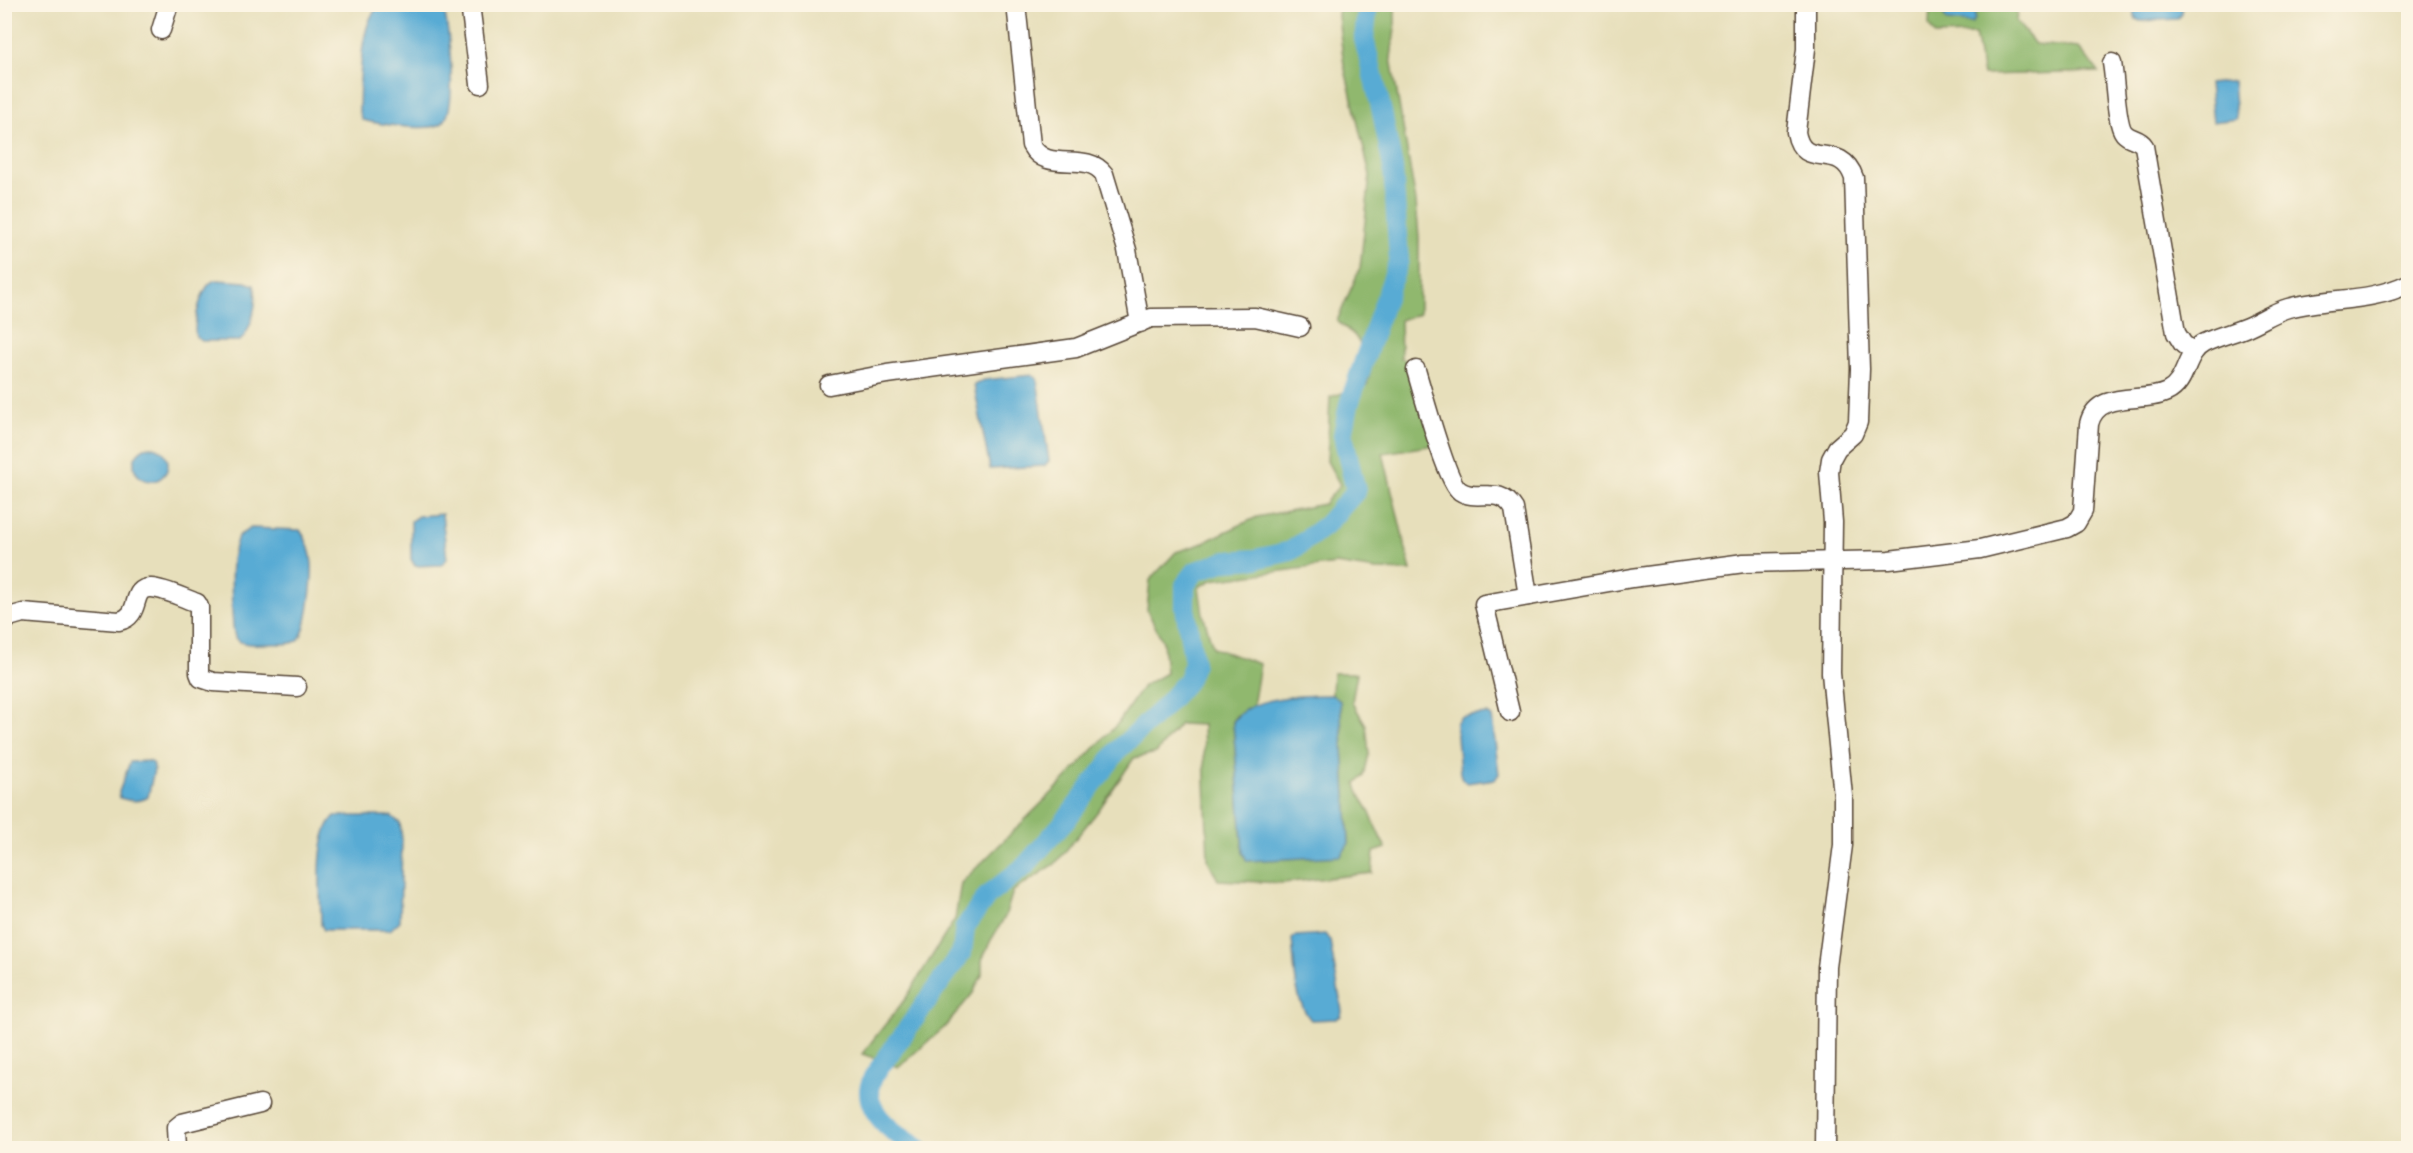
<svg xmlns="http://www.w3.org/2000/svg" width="2413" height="1153" viewBox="0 0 2413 1153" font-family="'Indie Flower',sans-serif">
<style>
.forest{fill:#90b86e;stroke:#667146;stroke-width:1.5}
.water{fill:#59abd4;stroke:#4a6a79;stroke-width:1.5}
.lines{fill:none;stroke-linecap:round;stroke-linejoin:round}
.canal{stroke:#59abd4;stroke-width:20}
.street-casing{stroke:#554536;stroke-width:21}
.street{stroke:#fff;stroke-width:18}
</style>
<rect width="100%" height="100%" fill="#fcf5e5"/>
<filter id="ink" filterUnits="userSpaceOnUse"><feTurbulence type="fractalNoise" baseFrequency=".0167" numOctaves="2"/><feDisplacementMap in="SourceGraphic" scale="12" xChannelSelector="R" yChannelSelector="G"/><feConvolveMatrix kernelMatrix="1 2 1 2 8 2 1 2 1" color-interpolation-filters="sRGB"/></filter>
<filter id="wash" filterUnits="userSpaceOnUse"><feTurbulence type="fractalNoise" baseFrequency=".008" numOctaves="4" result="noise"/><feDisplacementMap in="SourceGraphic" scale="24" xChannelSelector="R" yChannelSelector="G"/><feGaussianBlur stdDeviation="1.35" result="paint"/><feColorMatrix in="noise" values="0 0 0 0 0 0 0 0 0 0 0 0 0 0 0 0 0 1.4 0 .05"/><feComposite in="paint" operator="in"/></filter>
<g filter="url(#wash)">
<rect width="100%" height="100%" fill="#e7dfbb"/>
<g class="forest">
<path d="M 1339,5 L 1395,5 L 1395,28 L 1391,58 L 1416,202 L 1419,237 L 1419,314 L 1400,320 L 1401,359 L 1420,363 L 1436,445 L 1383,453 L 1411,571 L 1376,570 L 1336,564 L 1212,580 L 1199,587 L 1203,614 L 1213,648 L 1260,664 L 1253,706 L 1236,716 L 1233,722 L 1243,853 L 1247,861 L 1349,843 L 1340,701 L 1332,695 L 1333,673 L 1357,673 L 1352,702 L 1366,725 L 1369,754 L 1364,776 L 1356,783 C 1358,798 1365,801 1370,813 C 1375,826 1379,836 1386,848 L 1374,852 L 1372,873 L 1283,883 L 1218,880 L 1208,860 L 1203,725 L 1180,724 L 1156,753 L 1134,758 L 1098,811 L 1055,864 L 1013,891 L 1005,917 L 991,940 L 982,960 L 982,975 L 973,993 L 945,1027 L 898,1067 L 862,1054 L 906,998 L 955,919 L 961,883 L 1062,783 L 1118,723 L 1143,686 L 1166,673 L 1163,642 L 1147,610 L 1150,580 L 1176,552 L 1198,545 L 1257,517 L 1324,504 L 1340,485 L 1327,461 L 1330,397 L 1367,385 L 1372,363 L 1355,336 L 1337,321 L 1360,268 L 1370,175 L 1344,65 L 1338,16 Z"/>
<polygon points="1930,5 1944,5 1944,16 1975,19 1975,5 2018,5 2016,21 2035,44 2079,48 2099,72 1983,75 1975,34 1935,35 1929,26"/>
</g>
<g class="water">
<path d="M 384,5 L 422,5 L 444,10 C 449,28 459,114 441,124 C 427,132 378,124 362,120 L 359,112 C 360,91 358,10 384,5 Z"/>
<polygon points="1944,5 1975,5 1975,19 1972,23 1947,21 1944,16"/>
<polygon points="2132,5 2182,5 2181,13 2177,19 2140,21 2136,19"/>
<polygon points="2233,81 2236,119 2213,122 2209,84"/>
<path d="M 217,280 L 245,282 L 254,285 C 259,300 251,331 240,341 L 202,341 L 196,337 C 192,324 202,281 217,280 Z"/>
<polygon points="1032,375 1037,379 1049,461 1044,466 990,469 974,385 984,380"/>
<circle cx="151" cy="464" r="17"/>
<polygon points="442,514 447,559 441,565 415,566 411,559 411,521 418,516"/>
<path d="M 251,528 L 300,530 C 308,541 311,551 312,564 C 313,577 308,632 298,640 C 291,646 276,643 267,644 C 258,644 243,646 236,639 C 231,633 231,574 232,562 C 232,554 236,544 238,536 Z"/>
<path d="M 1332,695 L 1340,701 L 1349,843 L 1341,856 L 1247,861 L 1243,853 L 1233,722 C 1248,696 1305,695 1332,695 Z"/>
<polygon points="1487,714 1492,717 1499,774 1495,779 1467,783 1462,779 1460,773 1456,723 1461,717"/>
<path d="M 148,761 L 153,763 L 154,770 L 148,797 C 140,802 129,801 120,798 L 119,792 L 130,762 Z"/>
<path d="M 335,816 L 391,816 L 400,823 L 402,840 L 400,921 L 390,930 L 324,930 L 321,925 C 321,897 314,835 335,816 Z"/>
<path d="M 1325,934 L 1330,941 L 1342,1011 L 1341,1016 L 1336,1019 L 1311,1020 C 1293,1000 1295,964 1292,939 L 1296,936 Z"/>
</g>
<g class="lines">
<path class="canal" d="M 918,1148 C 898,1136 869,1117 869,1091 C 869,1086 872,1081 873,1077 L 962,952 L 965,927 L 988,895 L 1025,866 L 1069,816 L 1119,749 L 1162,709 L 1187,681 L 1194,663 L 1185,607 L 1185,585 L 1196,571 L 1226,561 L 1256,559 L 1291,551 L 1326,525 L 1356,491 L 1343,435 L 1349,404 L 1399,260 L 1393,168 L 1382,112 L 1364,39 L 1368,4"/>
</g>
</g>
<g filter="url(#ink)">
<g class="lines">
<g class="street-casing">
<g id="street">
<polyline points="470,4 480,84"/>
<path d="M 1016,4 L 1031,145 C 1047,175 1085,149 1104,174 L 1127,250 L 1140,323"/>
<path d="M 1806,4 L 1806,49 L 1796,132 C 1803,173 1840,138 1854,178 L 1860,369 L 1858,422 L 1853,434 L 1837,448 L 1831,459 L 1829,472 L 1833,522 L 1831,673 L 1843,796 L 1843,845 L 1827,967 L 1825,1148"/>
<polyline points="161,30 169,4"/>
<path d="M 2112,63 C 2115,78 2116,124 2124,133 C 2130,140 2139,138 2144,146 L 2176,333 L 2183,344 L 2193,352"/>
<path d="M 1416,370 C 1422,390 1447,483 1460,491 C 1478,503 1499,484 1514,509 L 1528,596"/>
<polyline points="829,385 887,374 1076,348 1151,318 1255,317 1300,327"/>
<path d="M 4,623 L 9,617 L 23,613 L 119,621 C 143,616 129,587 151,588 C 166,589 183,598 197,603 L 199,607 L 199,673 L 201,678 L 213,682 L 297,687"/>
<path d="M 1510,712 L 1484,604 L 1632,578 L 1744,563 L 1889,560 L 1980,549 L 2067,528 L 2076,523 L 2083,511 L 2089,424 C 2097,389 2142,404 2167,392 C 2188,382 2184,353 2204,343 C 2218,336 2233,333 2247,327 C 2261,321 2274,312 2288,308 C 2329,297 2368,303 2408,284"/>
<polyline points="177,1148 176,1128 182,1123 260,1104"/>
</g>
</g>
<use href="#street" class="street"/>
</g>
</g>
<rect width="2413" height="1153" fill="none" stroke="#fcf5e5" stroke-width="24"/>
</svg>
